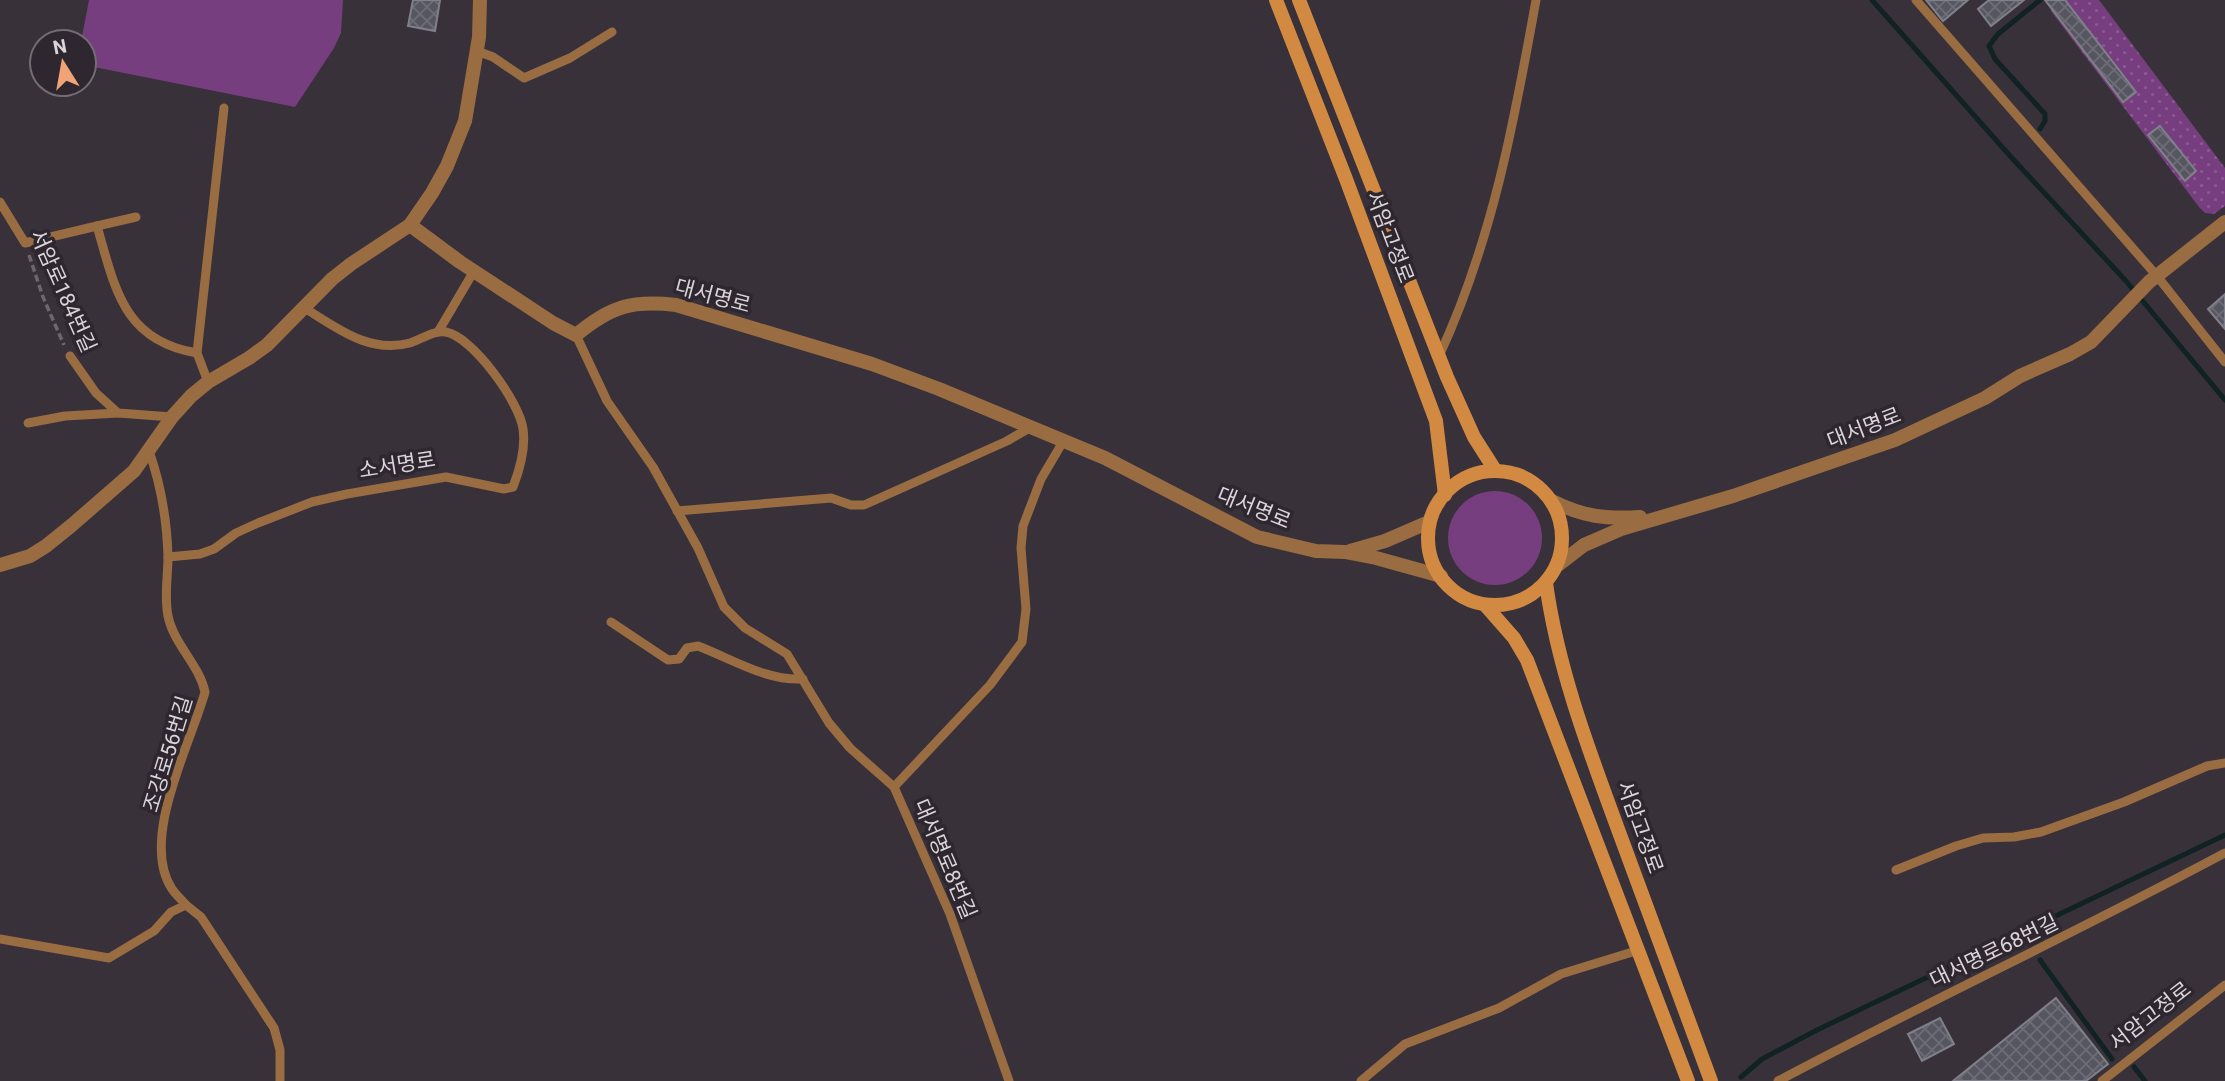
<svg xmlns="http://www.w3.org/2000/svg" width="2225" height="1081" viewBox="0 0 2225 1081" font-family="Roboto,'Noto Sans KR',sans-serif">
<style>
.grass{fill:#773e7f}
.park{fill:url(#park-dots)}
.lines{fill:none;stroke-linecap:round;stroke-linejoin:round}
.stream{stroke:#102224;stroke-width:5}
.building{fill:url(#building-cross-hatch);stroke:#80808b;stroke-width:2}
.path{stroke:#6c666d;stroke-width:3.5;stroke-dasharray:7 3.5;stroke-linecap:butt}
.lane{stroke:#996c42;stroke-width:9}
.street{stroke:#996c42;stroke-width:14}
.secondary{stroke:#d28a42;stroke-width:14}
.labels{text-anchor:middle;stroke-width:7;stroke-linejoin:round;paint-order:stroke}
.street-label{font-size:21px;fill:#dad5da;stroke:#2e272f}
</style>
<defs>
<pattern id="park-dots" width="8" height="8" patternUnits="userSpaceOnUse" patternTransform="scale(1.75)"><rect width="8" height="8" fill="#773e7f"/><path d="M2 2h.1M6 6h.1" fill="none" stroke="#8a5991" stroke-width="1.8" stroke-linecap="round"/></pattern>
<pattern id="building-cross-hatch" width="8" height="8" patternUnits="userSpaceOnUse" patternTransform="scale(1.75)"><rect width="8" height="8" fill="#565661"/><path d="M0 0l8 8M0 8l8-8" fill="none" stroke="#6e6d77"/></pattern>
</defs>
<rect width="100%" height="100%" fill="#383139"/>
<g class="grass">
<polygon points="89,0 343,0 341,33 334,48 295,107 84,65 84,42 81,42"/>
<circle cx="1495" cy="538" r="47"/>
</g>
<polygon class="park" points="2058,0 2099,0 2225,168 2225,206 2214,214 2205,213 2199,207 2051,11 2051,5"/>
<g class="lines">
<g class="stream">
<polyline points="1872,0 2011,157 2126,281 2225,400"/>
<polyline points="2040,129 2045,121 2045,114 1995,59 1989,46 1998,34 2040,0"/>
<polyline points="2040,960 2112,1059"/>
<polyline points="2134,1067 2145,1081"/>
<polyline points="1741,1077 1762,1059 1817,1030 2225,835"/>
</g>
</g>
<g class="building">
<polygon points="413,0 440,0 435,31 408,26"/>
<polygon points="1926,0 1968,0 1943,21"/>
<polygon points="1989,0 2024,0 1991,26 1978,9"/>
<polygon points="2045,0 2065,0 2136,92 2123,102"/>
<polygon points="2160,126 2196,171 2185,181 2148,135"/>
<polygon points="2225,294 2225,329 2208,309"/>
<polygon points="2056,998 2108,1064 2086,1081 1953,1081"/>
<polygon points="1940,1018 1954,1044 1922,1061 1908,1034"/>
</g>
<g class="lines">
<polyline class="path" points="29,255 43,297 64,345"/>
<g class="lane">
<polyline points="1916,0 2157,276 2225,362"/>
<polyline points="477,51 493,57 524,78 570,58 612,32"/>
<polyline points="0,202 25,243 97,226"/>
<path d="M 136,217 L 97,226 C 115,288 123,341 197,353"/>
<polyline points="438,332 474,271"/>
<polyline points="576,335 607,401 653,467 698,548 724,607 745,628 787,654 829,723 850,748 894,787 950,914 1009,1081"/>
<polyline points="70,356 96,393 118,413 172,417"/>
<path d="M 1439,356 C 1492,242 1514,123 1536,0"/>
<polyline points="208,382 197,353 224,108"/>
<polyline points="28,423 65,416 118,413"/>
<path d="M 149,451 C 161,485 167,520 168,557 C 168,576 164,596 168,616 C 174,645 199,664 205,692 C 191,743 139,840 172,889 C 176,895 182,900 186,905"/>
<polyline points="677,511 831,498 851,505 864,505 1007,441 1031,427"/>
<path d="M 168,557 L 200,554 L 214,549 L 236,533 L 258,523 L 312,502 L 347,494 L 446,477 L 504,489 L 513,487 C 520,469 526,449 523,429 C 520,403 473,337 446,332 C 434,330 422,339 410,343 C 369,354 337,328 303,307"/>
<path d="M 611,622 L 668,660 L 679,659 L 687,648 L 698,646 C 732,659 766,681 803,679"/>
<polyline points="894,787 990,685 1022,642 1026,609 1021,548 1023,526 1041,479 1064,440"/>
<polyline points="1896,870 1956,846 1983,838 2014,837 2041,832 2124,802 2207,766 2225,763"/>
<polyline points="0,939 109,958 154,931 171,912 186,905 201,917 274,1028 280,1050 280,1081"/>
<polyline points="1361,1081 1405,1044 1499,1008 1561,974 1639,950"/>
<path d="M 1778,1081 C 1925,1003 2077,932 2225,853"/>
<polyline points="2102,1081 2225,985"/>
</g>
<g class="street">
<path d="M 410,225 L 460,262 L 553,323 L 576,335 C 611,306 632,300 676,305 L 872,364 L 939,389 L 1105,458 L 1257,537 L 1316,551 L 1345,552 L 1376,558 L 1441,576"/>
<path d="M 1552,501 C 1584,517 1605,519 1640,517"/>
<polyline points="1350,551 1385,541 1429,522"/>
<polyline points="0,565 30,556 46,546 72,525 134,471 172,417 191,396 208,382 249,358 267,345 332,279 351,264 410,225 432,193 447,166 465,121 479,37 480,0"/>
<polyline points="1558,565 1584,545 1621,529 1733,496 1895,440 1985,398 2020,376 2070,354 2091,342 2149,282 2225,222"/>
</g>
<g class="secondary">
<polyline points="1276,0 1346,179 1436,421 1445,495"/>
<polyline points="1299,0 1447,377 1474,437 1495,470"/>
<circle cx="1495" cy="538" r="67"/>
<path d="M 1546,583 C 1558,670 1589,750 1619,832 C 1650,915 1680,998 1711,1081"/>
<polyline points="1485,605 1514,638 1527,660 1688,1081"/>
</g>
</g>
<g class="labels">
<g class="street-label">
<text transform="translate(1390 237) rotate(69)" y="7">서암고정로</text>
<text transform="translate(63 291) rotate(66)" y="7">서암로184번길</text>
<text transform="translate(713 296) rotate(15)" y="7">대서명로</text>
<text transform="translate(1864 428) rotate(-21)" y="7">대서명로</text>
<text transform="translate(397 465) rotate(-9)" y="7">소서명로</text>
<text transform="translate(1254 508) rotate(22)" y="7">대서명로</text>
<text transform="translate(168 754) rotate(-73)" y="7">조강로56번길</text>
<text transform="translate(1640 827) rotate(70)" y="7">서암고정로</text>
<text transform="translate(945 859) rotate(67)" y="7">대서명로8번길</text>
<text transform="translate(1994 951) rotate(-26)" y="7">대서명로68번길</text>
<text transform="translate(2150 1016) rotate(-38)" y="7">서암고정로</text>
</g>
</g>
<g transform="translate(63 63) rotate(349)"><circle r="33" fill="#2e272f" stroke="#736d73" stroke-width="2"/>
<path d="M0-5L12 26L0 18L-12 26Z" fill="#efa377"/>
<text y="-10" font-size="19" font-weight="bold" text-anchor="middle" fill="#dad5da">N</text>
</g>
</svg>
